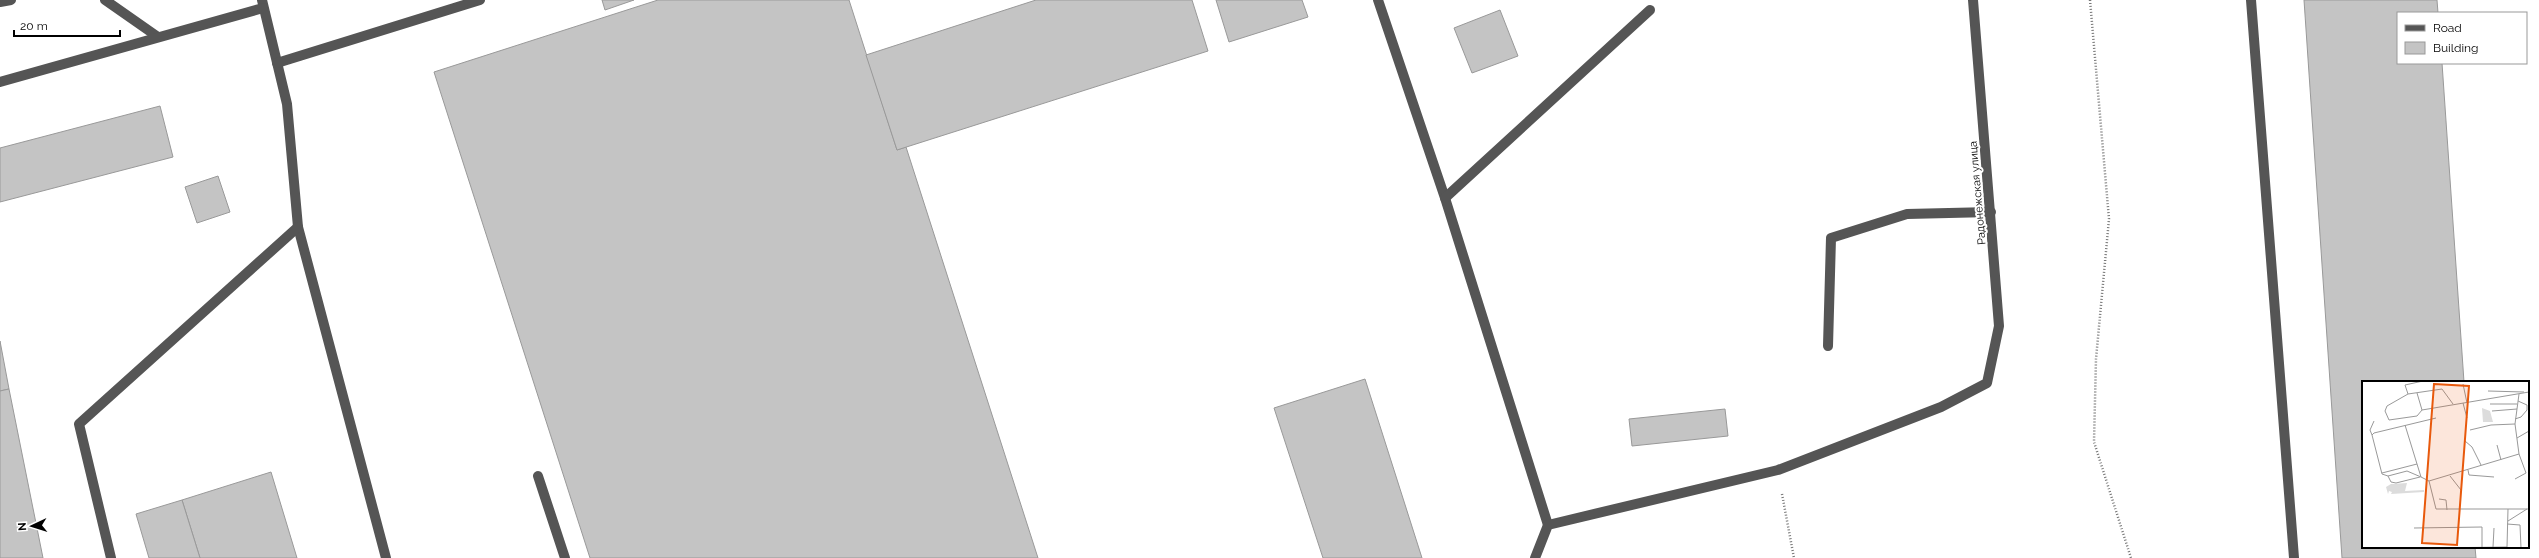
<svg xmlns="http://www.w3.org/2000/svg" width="2539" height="558" viewBox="0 0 2539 558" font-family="Raleway,sans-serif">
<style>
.building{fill:#c4c4c4;stroke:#999}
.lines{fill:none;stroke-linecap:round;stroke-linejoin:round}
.path{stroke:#777;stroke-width:2.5;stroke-dasharray:1 2;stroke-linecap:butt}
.minor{stroke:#555;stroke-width:10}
.labels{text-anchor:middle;stroke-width:4;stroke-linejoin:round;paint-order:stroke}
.street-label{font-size:11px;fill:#000;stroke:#fff}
.inset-road{fill:none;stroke:#999;stroke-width:1}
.view{fill:#e8590c;fill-opacity:0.15;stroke:#e8590c;stroke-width:2}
.inset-edge{fill:none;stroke:#000;stroke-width:2}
</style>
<rect width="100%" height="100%" fill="#fff"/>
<g class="building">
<polygon points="602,0 634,0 605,10"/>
<polygon points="658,0 849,0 897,150 906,147 1038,558 590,558 434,72"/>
<polygon points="1036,0 1192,0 1208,51 897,150 866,55"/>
<polygon points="1216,0 1302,0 1308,17 1229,42"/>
<polygon points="2304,0 2437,0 2438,13 2398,13 2398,63 2442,63 2464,382 2363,382 2363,547 2475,547 2476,558 2342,558"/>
<polygon points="1500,10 1518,56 1472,73 1454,28"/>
<polygon points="160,106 173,157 0,202 0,148"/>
<polygon points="218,176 230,212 197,223 185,187"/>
<polygon points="0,341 9,389 0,391"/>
<polygon points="1365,379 1422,558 1323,558 1274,408"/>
<polygon points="9,389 43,558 0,558 0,391"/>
<polygon points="1725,409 1728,436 1632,446 1629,419"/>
<polygon points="271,472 297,558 200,558 182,500"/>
<polygon points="182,500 200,558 149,558 136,514"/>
</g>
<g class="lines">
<g class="path">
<polyline points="2090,0 2109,219 2096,359 2094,442 2131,558"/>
<polyline points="1782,494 1794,558"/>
</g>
<g class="minor">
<polyline points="105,0 158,37"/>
<polyline points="262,0 287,104 298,227 386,558"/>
<polyline points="1378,0 1445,198 1548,525"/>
<polyline points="2251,0 2294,558"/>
<polyline points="0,2 11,0"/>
<polyline points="277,63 480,0"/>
<polyline points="0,82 263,8"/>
<polyline points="1445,198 1650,10"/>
<polyline points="1828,346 1831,238 1907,214 1991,212"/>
<polyline points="538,476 565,558"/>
<polyline points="111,558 79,424 298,227"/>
<polyline points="1535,558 1548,525 1778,470 1941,407 1987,383 1999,326 1973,0"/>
</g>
</g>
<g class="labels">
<g class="street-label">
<text transform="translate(1977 193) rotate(-95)" y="4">Радонежская улица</text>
</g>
</g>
<g transform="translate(2362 381)">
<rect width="167" height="167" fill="#fff"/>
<path d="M 120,27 L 128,30 L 131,41 L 121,41 ZM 45,102 L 43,110 L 62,109 L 62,111 L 29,113 L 30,111 L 27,110 L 26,113 L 24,106 L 29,103 Z" fill="#dcdcdc"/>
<path class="inset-road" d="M 101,3 L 105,22M 126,10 L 162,11M 55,12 L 60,29M 46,13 L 43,4 L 61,0M 101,22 L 105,37M 91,23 L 80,8 L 46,13 L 25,25 L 23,30 L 27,39 L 55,35 L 60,29 L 167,11M 128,23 L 155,23M 130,30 L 155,28M 153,38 L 159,36 L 165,29 L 165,24 L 156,20M 43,44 L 59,96 L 67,100 L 74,128 L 167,128M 108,49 L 129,44 L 153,43M 10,54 L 8,49 L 12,40M 155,57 L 167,50M 103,60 L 110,66 L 119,84M 135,64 L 139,79M 106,89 L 107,94 L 132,96M 20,92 L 55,83M 26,95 L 29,101 L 34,102 L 58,96M 88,95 L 99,109M 59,96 L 45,90 L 26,95 L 20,93 L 10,54 L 12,52 L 74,37M 153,98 L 164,92 L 157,73M 67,100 L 157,73 L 153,43 L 157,13M 77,118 L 84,119 L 85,129M 146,140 L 165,128M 145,143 L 158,144 L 159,167M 52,147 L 120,146 L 120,166M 131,166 L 132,147M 145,166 L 146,128M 68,167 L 145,166"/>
<path class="view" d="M 72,3 L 107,5 L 95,164 L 60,162 Z"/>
<rect width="167" height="167" class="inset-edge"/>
</g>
<rect x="2397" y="12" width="130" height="52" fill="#ffffff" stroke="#999999"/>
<rect x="2405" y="25" width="20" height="6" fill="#555555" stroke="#999999"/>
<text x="2433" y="32" font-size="12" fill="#000000">Road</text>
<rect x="2405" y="42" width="20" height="12" fill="#c4c4c4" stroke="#999999"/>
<text x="2433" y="52" font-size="12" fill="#000000">Building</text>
<g transform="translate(32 526) rotate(266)" stroke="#ffffff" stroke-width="3" paint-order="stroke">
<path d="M0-3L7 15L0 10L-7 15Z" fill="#000000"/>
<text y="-6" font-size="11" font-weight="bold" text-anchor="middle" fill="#000000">N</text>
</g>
<path d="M14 30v6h106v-6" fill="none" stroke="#000000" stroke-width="2"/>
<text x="20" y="30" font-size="12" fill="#000000" stroke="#ffffff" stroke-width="3" paint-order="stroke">20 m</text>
</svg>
